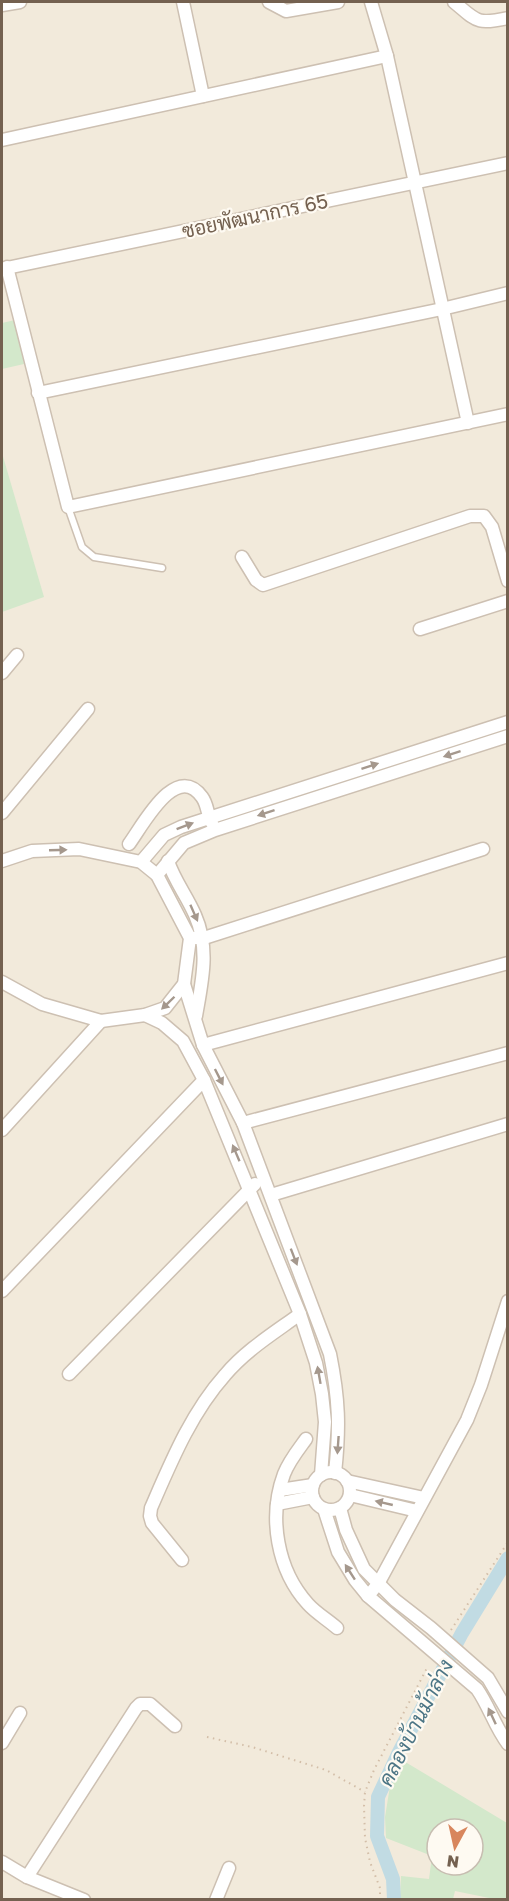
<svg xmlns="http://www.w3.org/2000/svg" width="509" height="1901" viewBox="0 0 509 1901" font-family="'Golos Text',Sarabun,sans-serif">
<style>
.residential{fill:#f2eadb;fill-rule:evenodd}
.green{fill:#d3e8cb;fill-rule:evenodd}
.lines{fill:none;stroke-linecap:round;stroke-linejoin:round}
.canal{stroke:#c1dbe3;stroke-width:14}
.service-casing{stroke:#cdc0b2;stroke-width:9}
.minor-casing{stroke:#cdc0b2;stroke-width:15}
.path{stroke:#d3bea8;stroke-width:2;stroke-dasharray:1.5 4.5;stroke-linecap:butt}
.service{stroke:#fff;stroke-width:6}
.minor{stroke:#fff;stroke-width:12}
.oneway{fill:#a5988d}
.labels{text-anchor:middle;stroke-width:4.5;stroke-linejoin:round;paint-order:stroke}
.street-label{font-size:20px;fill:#746150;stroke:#fefaf2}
.water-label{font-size:21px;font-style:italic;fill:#4c7585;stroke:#fefaf2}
</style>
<rect width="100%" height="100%" fill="#fbf7ec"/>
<path class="residential" d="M 2,2 L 507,2 L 507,1899 L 2,1900 ZM 437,1829 L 473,1829 L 473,1865 L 437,1865 Z"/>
<g class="green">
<polygon points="15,320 24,364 2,369 2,323"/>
<polygon points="2,453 44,597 2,612"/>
<path d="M 402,1760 L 507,1823 L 507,1899 L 494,1899 L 455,1891 L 453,1899 L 400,1899 L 401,1876 L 429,1879 L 432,1856 L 386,1838 L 385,1817 L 390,1786 ZM 437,1829 L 473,1829 L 473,1865 L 437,1865 Z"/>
</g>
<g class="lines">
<polyline class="canal" points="394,1900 393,1879 377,1836 378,1797 399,1752 462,1633 508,1558"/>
<g class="service-casing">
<polyline id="service" points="68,507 82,547 94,557 162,568"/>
</g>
<g class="minor-casing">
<g id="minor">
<polyline points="183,2 203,96"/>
<polyline points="269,2 286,11 338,2"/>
<polyline points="371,2 387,56 468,423"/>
<path d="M 454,2 C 477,21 476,25 508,18"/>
<polyline points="2,5 20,2"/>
<polyline points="2,140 387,56"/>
<polyline points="7,267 68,507 508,414"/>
<polyline points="2,269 508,163"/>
<polyline points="38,393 442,309 508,293"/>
<polyline points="242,557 256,580 263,585 470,516 484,516 492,527 508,581"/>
<polyline points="420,629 508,601"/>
<polyline points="2,673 17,655"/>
<polyline points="2,813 88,709"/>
<path d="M 129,844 C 143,825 176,761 202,797 C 208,805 207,815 212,823"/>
<polyline points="2,861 32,851 79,849 141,862 157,875 190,938 184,984 165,1008 145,1015 101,1021 42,1004 2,982"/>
<path d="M 168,861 C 174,880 187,896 195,915 C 210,949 202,981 196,1016"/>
<polyline points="141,862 164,835 181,827 508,722"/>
<polyline points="157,875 184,843 215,830 508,736"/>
<polyline points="190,938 204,938 483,849"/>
<path d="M 184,984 L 203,1045 L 243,1123 L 330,1354 C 339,1399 340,1427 335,1473"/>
<polyline points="145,1015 162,1023 183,1041 204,1080 300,1314 316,1363 322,1394 325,1422 321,1475"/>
<polyline points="203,1045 508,963"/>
<polyline points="243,1123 508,1053"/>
<polyline points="2,1130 101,1021"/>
<polyline points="271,1195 508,1124"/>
<polyline points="2,1291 204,1080"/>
<polyline points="69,1374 255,1184"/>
<path d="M 306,1439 C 298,1450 289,1461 284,1474 C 268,1517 277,1570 308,1604 C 316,1613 328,1620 337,1628"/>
<circle cx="331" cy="1491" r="19"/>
<polyline points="347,1481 424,1498"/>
<polyline points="280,1490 313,1485"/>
<polyline points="350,1495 417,1511"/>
<polyline points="277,1504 313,1497"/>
<polyline points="340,1508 346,1530 364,1569 395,1600 431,1628 488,1678 508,1712"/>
<path d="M 324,1509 L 338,1552 L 355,1580 L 368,1596 L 477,1689 C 489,1706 495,1727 508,1744"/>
<path d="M 182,1560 L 152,1523 L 150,1516 L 151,1508 C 171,1462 191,1413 225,1375 C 246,1350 274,1333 300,1314"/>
<polyline points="368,1596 378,1584 467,1420 481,1385 508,1301"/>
<polyline points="2,1743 20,1713"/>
<polyline points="2,1862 27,1877 84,1900"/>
<polyline points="27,1877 136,1708 140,1704 150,1704 175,1726"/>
<polyline points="216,1900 229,1868"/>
</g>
</g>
<g class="path">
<polyline points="451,1630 508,1542"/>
<polyline points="207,1737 252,1747 326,1770 365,1792"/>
<polyline points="380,1900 380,1888 370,1862 365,1838 364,1806 365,1792 374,1770 428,1666"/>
</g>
<use href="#service" class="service"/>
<use href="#minor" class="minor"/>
</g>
<defs><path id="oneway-solid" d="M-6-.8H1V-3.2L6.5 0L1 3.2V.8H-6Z" transform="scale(1.5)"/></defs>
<g class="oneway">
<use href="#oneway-solid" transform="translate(452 754) rotate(162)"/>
<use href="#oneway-solid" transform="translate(370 766) rotate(-18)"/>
<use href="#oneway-solid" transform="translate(266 813) rotate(162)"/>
<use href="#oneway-solid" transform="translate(185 826) rotate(-21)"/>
<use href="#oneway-solid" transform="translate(58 850) rotate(-2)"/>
<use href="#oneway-solid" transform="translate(194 913) rotate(66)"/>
<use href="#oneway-solid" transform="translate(168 1003) rotate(136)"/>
<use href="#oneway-solid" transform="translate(219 1077) rotate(63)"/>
<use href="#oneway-solid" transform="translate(236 1153) rotate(-113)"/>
<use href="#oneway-solid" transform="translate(294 1257) rotate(69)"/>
<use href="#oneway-solid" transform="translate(319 1375) rotate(-100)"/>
<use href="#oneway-solid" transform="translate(338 1445) rotate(94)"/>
<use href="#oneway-solid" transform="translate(384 1503) rotate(-167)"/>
<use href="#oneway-solid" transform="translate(350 1572) rotate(-123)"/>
<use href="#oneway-solid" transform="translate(492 1716) rotate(-115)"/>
</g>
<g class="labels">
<g class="street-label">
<text transform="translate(255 216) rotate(-12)" y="7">ซอยพัฒนาการ 65</text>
</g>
<g class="water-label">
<text transform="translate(416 1723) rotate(-63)" y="7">คลองบ้านม้าล่าง</text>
</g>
</g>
<rect width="509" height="1901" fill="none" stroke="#746150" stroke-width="6"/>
<g transform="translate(455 1847) rotate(188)"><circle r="28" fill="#fefaf2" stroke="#c7bdb1" stroke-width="1.5"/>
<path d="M0-4.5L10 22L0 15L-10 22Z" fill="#d8865d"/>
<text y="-9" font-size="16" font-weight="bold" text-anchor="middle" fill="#746150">N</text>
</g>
</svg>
